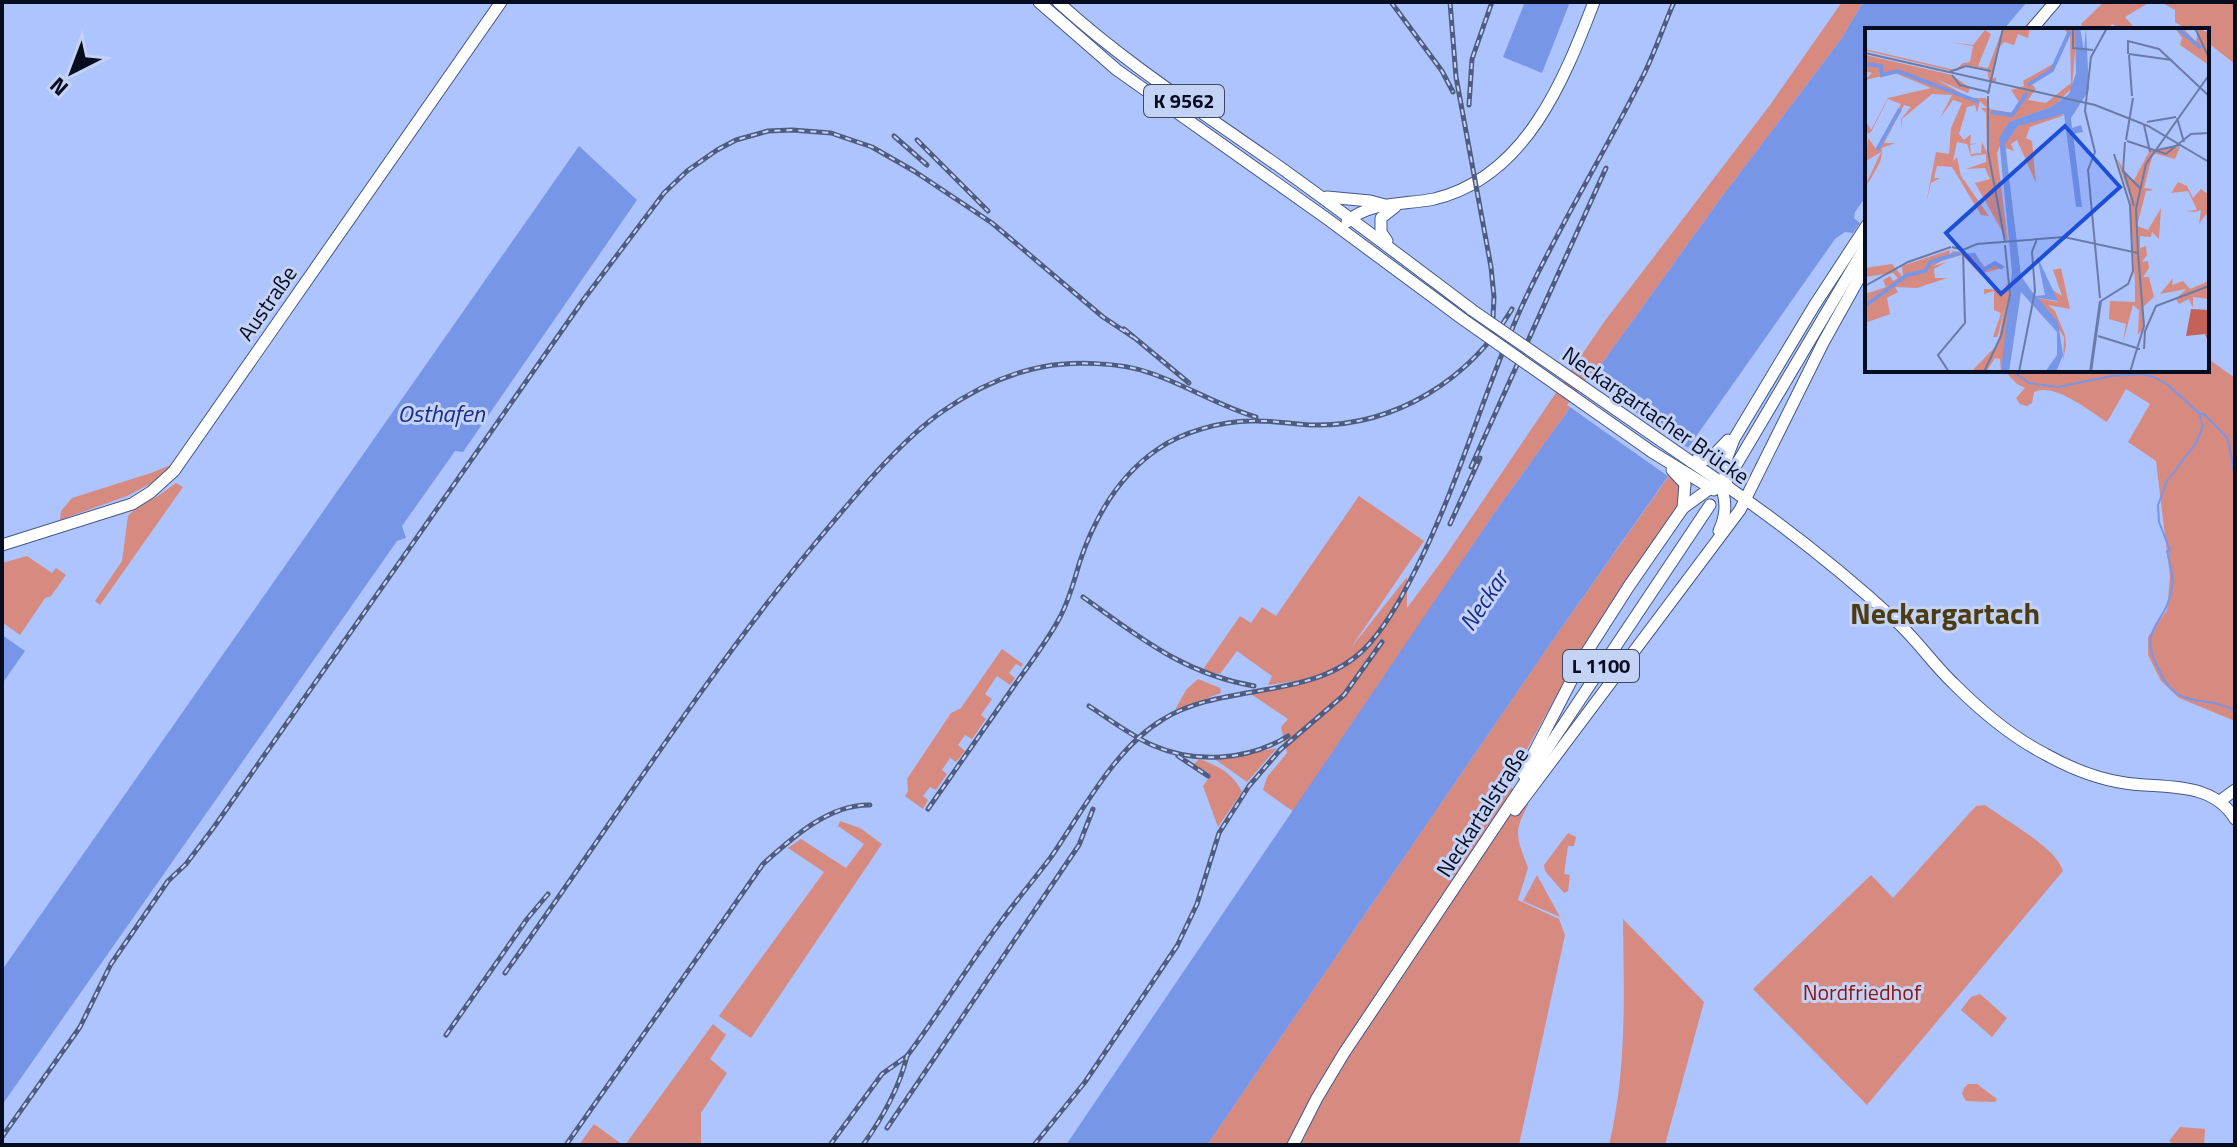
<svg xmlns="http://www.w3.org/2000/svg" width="2237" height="1147" viewBox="0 0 2237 1147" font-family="'Titillium Web',sans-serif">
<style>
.green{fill:#d78a80}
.water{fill:#7896e7}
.pier{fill:#adc4fe}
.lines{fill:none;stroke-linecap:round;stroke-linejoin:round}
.stream{stroke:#7896e7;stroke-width:2}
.major-casing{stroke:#445789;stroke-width:13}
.major{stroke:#fff;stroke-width:11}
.rail-casing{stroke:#4e5c80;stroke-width:5}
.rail{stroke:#c3d2f5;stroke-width:2;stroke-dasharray:6;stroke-linecap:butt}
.major-bridge-casing{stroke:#445789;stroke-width:13;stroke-linecap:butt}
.major-bridge{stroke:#fff;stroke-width:11}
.labels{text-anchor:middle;stroke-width:6;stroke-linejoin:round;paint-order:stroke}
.shield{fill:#c3d2f5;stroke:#3f4861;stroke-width:2}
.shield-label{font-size:20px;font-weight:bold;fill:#070d21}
.street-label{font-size:22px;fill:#070d21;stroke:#c3d2f5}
.park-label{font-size:22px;fill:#8e1513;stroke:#c3d2f5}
.water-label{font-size:24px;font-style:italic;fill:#192c89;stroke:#c3d2f5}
.district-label{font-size:30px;font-weight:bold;fill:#4b3c14;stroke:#c3d2f5}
.inset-river{fill:none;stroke:#7896e7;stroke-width:4}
.inset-road{fill:none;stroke:#6b7ba6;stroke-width:2}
.view{fill:#1d4ed8;fill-opacity:0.15;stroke:#1d4ed8;stroke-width:4}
.inset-edge{fill:none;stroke:#070d21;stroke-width:4}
</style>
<rect width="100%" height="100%" fill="#adc4fe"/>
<g class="green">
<polygon points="1842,2 1863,2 1842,38 1718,202 1495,512 1294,812 1263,790 1267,777 1287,753 1281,727 1288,719 1251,694 1301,684 1302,680 1268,685 1272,676 1237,651 1220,674 1207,672 1204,668 1240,616 1251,623 1262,607 1276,616 1359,496 1424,541 1350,649 1407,577 1407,608 1444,558 1604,322 1770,105"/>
<polygon points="2104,2 2150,2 2125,17 2133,26 2129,30 2123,30 2112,24 2107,30 2085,30 2081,24"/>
<polygon points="2161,2 2235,2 2235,64 2207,42 2207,30 2188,30 2175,22 2175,10"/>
<path d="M 2207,358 L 2235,378 L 2235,721 L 2179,698 L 2161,681 L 2148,655 L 2148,637 L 2167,610 L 2170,577 L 2156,461 L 2128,442 L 2150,404 L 2126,389 L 2107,422 C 2089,411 2055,382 2034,392 L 2032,403 L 2027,406 L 2020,404 L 2016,398 L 2025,388 L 2017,384 L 2004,370 L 2207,370 Z"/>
<path d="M 1678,463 L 1699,476 L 1580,653 L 1507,785 L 1526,797 L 1528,805 C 1512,834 1518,839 1528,868 L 1518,900 L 1559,919 L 1565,935 L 1519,1145 L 1207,1145 L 1550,644 Z"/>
<polygon points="173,464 150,484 127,496 60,520 61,511 72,498 151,473"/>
<polygon points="176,483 183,487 100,605 95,601 122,561 128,516 138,506 158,496"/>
<polygon points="27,556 52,573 56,568 66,575 51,596 45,598 20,635 2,622 2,563"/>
<polygon points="1002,649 1023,664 1021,667 1016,664 1009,673 1015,678 1010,685 997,676 985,694 992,699 981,715 986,719 972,739 965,735 958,745 965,751 956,762 950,758 942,770 947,774 936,790 930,787 923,796 928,800 923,809 905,796 908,791 907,779 951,713 961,708"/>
<polygon points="1198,679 1220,688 1221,693 1175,710 1186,690"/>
<polygon points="1277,748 1247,782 1216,760"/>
<path d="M 1199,759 C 1217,765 1234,774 1242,792 L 1218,827 L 1203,786 L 1211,775 L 1194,764 Z"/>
<path d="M 1985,805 C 2005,820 2057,848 2063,871 L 1867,1105 L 1753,989 L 1871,875 L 1893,898 L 1976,806 Z"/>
<polygon points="840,821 860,828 882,844 751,1038 719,1016 824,872 788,848 801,839 846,868 864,844 838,826"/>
<polygon points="1568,833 1576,837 1574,846 1568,846 1564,874 1570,875 1568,891 1564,893 1545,871 1544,865"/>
<polygon points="1537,875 1560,917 1523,901"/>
<path d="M 1623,919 L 1704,1002 L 1665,1145 L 1609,1145 C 1627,1070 1624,995 1623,919 Z"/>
<polygon points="1980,994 2007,1018 1992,1037 1961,1010 1971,997"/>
<polygon points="713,1024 726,1035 710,1059 727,1073 701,1113 701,1145 625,1145"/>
<polygon points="1968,1084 1977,1084 1997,1099 1995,1102 1966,1101 1962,1094 1964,1088"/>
<polygon points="594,1124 623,1145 579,1145"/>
<polygon points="2180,1127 2205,1129 2204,1145 2175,1145 2169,1141"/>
</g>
<g class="water">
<polygon points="1525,2 1570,2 1542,73 1503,57"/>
<polygon points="1863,2 2027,2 2003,30 1867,30 1867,195 1855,212 1854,218 1860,223 1853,233 1845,232 1835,239 1550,644 1207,1145 1066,1145 1495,512 1718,202 1842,38"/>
<polygon points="579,146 637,200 463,452 455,451 402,526 406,538 397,541 2,1105 2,970"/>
<polygon points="2,635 25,651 4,681 2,679"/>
</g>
<polygon class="pier" points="1587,379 1604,391 1610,390 1611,396 1647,420 1652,420 1652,424 1692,450 1672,479 1567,405"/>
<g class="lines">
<g class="stream">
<path d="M 2011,370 L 2029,383 L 2058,387 L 2112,376 L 2142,374 L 2154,377 L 2168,385 L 2199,413 L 2203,426 L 2196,443 L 2167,481 L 2158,505 L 2159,522 L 2170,550 L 2167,551 C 2170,563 2174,576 2172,588 C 2166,626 2137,626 2158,668 C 2162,677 2168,687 2176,693 C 2193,704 2215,699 2235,711"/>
<polyline points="2199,413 2204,414 2228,439 2235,477"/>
</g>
<g class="major-casing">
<g id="major">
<polyline points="1039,2 1117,70 1326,218 1464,320"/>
<path d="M 1058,2 C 1126,64 1202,112 1277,165 C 1343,212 1407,261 1472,310"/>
<polyline points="2031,30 2055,2"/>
<polyline points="1327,197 1370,201 1385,205"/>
<path d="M 1347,222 C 1369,201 1406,205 1434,199 C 1526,177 1564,80 1594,2"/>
<polyline points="1387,241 1381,232 1381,218 1395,207"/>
<polyline points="1652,452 1714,490"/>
<path d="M 1690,461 C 1762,509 1832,562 1896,621 C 1917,640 1933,664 1954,684 C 1980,710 2012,737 2045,754 C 2070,768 2097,779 2125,783 C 2163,789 2212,780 2235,819"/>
<polyline points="1690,461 1710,459 1728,440"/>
<polyline points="1672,470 1685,484 1683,508"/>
<polyline points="1732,472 1867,244"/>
<polyline points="1727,487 1724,465 1734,439 1814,306 1867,225"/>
<path d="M 1719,531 C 1727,514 1727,499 1719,482"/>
<polyline points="2,545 132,504 151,492 174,471 501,2"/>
<polyline points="1523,774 1583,658 1629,586 1683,508 1719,482"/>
<polyline points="2220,801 2235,790"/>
<polyline points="1515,810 1740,510 1823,343 1867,264"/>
<polyline points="1293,1145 1317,1098 1344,1053 1710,505"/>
</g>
</g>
<use href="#major" class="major"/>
<g class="rail-casing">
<g id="rail">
<polyline points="1391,2 1442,71 1453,92"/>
<polyline points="1450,2 1456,77 1491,267 1494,297 1492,338"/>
<polyline points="1469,105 1472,59 1492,2"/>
<polyline points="894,136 927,165"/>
<polyline points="917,140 988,211"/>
<polyline points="1124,329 1189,383"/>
<polyline points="1471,467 1606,168"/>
<polyline points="1450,524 1480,458"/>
<path d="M 1083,597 C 1139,637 1184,674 1254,686"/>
<path d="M 1089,706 C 1109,719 1130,735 1152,745 C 1195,764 1248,761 1288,736"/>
<polyline points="1178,756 1208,776"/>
<path d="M 928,809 C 956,769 984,729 1012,689 C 1028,666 1046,643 1059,619 C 1069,601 1074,581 1080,561 C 1095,517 1118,476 1158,449 C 1182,432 1222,421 1251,421 C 1271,420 1291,424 1311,425 C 1396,427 1470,379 1512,309"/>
<path d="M 505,973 C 607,831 701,681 813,546 C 849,503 898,442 943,411 C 973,390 1005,374 1042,367 C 1072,361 1120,362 1150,373 C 1186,385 1219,406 1256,417"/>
<polyline points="446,1035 527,919 548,894"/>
<polyline points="887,1128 1079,845 1093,809"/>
<polyline points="2,1137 80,1027 111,964 168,881 186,864 214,827 584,299 664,193 687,171 717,150 736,140 768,131 792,130 831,133 872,147 914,171 992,223 1103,317 1133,337"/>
<path d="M 566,1145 L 763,864 C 792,838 829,804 870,805"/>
<polyline points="830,1145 882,1074 907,1056"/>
<path d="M 863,1145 C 883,1117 899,1089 907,1056 C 941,1011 970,962 1005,916 C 1020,896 1036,877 1051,857 C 1082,812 1115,748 1162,720 C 1225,680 1318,703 1370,643 C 1391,619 1406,589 1420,561 C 1460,479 1484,391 1521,308 C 1558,227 1606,151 1645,72 C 1656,49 1664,25 1674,2"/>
<polyline points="1034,1145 1085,1082 1177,946 1197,904 1219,833 1249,786 1280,750 1344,695 1382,642"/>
</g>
</g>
<use href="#rail" class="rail"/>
<g class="major-bridge-casing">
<g id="major-bridge">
<polyline points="1472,310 1690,461"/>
<polyline points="1464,320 1652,452"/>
</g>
</g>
<use href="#major-bridge" class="major-bridge"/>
</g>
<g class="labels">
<g class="shield">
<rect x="1144" y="85" width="80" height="32" rx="6"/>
<rect x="1563" y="650" width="76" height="32" rx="6"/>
</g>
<g class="shield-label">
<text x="1184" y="108">K 9562</text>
<text x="1601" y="673">L 1100</text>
</g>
<g class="street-label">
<text transform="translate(267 303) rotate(-55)" y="8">Austraße</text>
<text transform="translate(1656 415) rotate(35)" y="8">Neckargartacher Brücke</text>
<text transform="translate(1482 812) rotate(-57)" y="8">Neckartalstraße</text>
</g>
<g class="park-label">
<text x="1862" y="1000">Nordfriedhof</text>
</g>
<g class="water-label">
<text x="441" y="422">Osthafen</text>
<text transform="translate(1484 601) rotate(-56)" y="8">Neckar</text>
</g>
<g class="district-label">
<text x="1945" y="624">Neckargartach</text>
</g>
</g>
<g transform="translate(1865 28)">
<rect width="344" height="344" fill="#adc4fe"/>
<path d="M 138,0 L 165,0 L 163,10 L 153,6 L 149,17 L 139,14 L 134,20 L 127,51 L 131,49 L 131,55 L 124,53 L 122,41 L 100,37 L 92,43 L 87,43 L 2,23 L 0,21 L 90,42 L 98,35 L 105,34 L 108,18 L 83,14 L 108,17 L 120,2 L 126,6 L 113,38 L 123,40 ZM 198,0 L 212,0 L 207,60 L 189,78 L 144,94 L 132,125 L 143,214 L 110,155 L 125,151 L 120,140 L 101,141 L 121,134 L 121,126 L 106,128 L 102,116 L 92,114 L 88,133 L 92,129 L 96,148 L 124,188 L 116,187 L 87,139 L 72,138 L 69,150 L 75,150 L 66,155 L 61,176 L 71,124 L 84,126 L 86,100 L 97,75 L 88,72 L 75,90 L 87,67 L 67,66 L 37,91 L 37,101 L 36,91 L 46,79 L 39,77 L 19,115 L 30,115 L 17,120 L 16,131 L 14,136 L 5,152 L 0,158 L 16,124 L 1,133 L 3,110 L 11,121 L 36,76 L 23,71 L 6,104 L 0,107 L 2,95 L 6,102 L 23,70 L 66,60 L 30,45 L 0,52 L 7,45 L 0,43 L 0,27 L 87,47 L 105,60 L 103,65 L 71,51 L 105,70 L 121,70 L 125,81 L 148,85 L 154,74 L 146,62 L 159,58 L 158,53 L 188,36 L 203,6 ZM 205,5 L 206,55 L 181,75 L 163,72 L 171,61 L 166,55 L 187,43 ZM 115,73 L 122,80 L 116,80 L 121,85 L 122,125 L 117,114 L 116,125 L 106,126 L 105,117 L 113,115 L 105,116 L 106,106 L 99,112 L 94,106 L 102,79 L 110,77 L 112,85 ZM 310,0 L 318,0 L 331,14 L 333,0 L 344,5 L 344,37 L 315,17 L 317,10 ZM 190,86 L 200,87 L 165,99 L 161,110 L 167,113 L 171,155 L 152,112 L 146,116 L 149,123 L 141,120 L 143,150 L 140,116 L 143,108 L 153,98 ZM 315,119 L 310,131 L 288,125 L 279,160 L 286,161 L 288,162 L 281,163 L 272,198 L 283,202 L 296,180 L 294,211 L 287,204 L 286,209 L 275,208 L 275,220 L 281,218 L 282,227 L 277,234 L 283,233 L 284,240 L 278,249 L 284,249 L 289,269 L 278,279 L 279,299 L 273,307 L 274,282 L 268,277 L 258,314 L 261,296 L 244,291 L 245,273 L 270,274 L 270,256 L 265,169 L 252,131 L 268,154 L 285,122 ZM 313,154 L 322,158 L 328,170 L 336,161 L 344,167 L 344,194 L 341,186 L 334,196 L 336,182 L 330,184 L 321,183 L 332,182 L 323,163 L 306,165 ZM 85,222 L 84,227 L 88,223 L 109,227 L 121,240 L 128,234 L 141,239 L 115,246 L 97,227 L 78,232 L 68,238 L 82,234 L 69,241 L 70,250 L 82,250 L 52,260 L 30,259 L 33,264 L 22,270 L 25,286 L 0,295 L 0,266 L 21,259 L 18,252 L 25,248 L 28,253 L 33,250 L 28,245 L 0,249 L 0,240 L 27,236 L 38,249 L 37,238 ZM 196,240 L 205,281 L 183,277 L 190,283 L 200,307 L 201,317 L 198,333 L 199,309 L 172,270 L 193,274 L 186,261 L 197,268 L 188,242 ZM 308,250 L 307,257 L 318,253 L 325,261 L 344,253 L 344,271 L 328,269 L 328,280 L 324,271 L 314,276 L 311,271 L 321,261 L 295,266 ZM 142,254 L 146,274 L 136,344 L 135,331 L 130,330 L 121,344 L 106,344 L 133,316 L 140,278 L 134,304 L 132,309 L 128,309 L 136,285 L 129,282 L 129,263 L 119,266 L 119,261 L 140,262 Z" fill="#d78a80" fill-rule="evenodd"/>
<path d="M 326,281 L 344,282 L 344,315 L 340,306 L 321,308 Z" fill="#c36258"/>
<path d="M 210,0 L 215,0 L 219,23 L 221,0 L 224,62 L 206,90 L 207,100 L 216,97 L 218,104 L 208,106 L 217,179 L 211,179 L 199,86 L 153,98 L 140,116 L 156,248 L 170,268 L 180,267 L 172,228 L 193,273 L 173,270 L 193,294 L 198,327 L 191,344 L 180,344 L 192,327 L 192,304 L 156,264 L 144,344 L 136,344 L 147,244 L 134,110 L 144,94 L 186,79 L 204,66 L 211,45 Z" fill="#7896e7"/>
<path class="inset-river" d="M 312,0 L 336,20M 0,36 L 16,38 L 17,47 L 33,43 L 114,74M 163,57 L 187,42 L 205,3M 126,84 L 147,87 L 162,65M 12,122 L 35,81M 100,228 L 109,227 L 118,242 L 130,235 L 138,240M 0,278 L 42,247 L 60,243 L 66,234 L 95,225"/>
<path class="inset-road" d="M 208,0 L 208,20 L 228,22M 330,0 L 344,30M 0,25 L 230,77 L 283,98 L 344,134M 263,26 L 263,13 L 294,21 L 344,68M 264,26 L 307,32M 264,27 L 267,68M 84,44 L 101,38 L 126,43M 87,47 L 95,57 L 123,64M 123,66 L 138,0M 123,68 L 123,123 L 140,214M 312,90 L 319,114M 282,94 L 311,89M 279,97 L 285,124M 261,112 L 268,70M 262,113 L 301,126 L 326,106 L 344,105M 260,114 L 258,143 L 276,161M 288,123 L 315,117M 259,144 L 269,178M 87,219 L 98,222 L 112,216 L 199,209 L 273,225 L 279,298 L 265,344M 273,225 L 271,181 L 281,136 L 344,47M 0,258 L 43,234 L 86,219M 235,270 L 223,142 L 230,124 L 220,83 L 226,29 L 242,0M 233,308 L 275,321M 279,321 L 280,303 L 291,278 L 344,258M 84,344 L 73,327 L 100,295 L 98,222M 119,344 L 136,308 L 145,267 L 140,217M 154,344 L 170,263 L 167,224 L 172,211M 225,344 L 235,273M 226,344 L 236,273 L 263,256 L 268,243 L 265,177 L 249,126"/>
<path class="view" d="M 200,98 L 255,159 L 136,266 L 81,205 Z"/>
<rect width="344" height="344" class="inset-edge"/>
</g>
<rect width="2237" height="1147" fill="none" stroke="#070d21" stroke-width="8"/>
<g transform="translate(72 72) rotate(222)" stroke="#c3d2f5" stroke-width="6" paint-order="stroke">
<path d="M0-6L14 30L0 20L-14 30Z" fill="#070d21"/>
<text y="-12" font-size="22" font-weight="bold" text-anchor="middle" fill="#070d21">N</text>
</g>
</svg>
